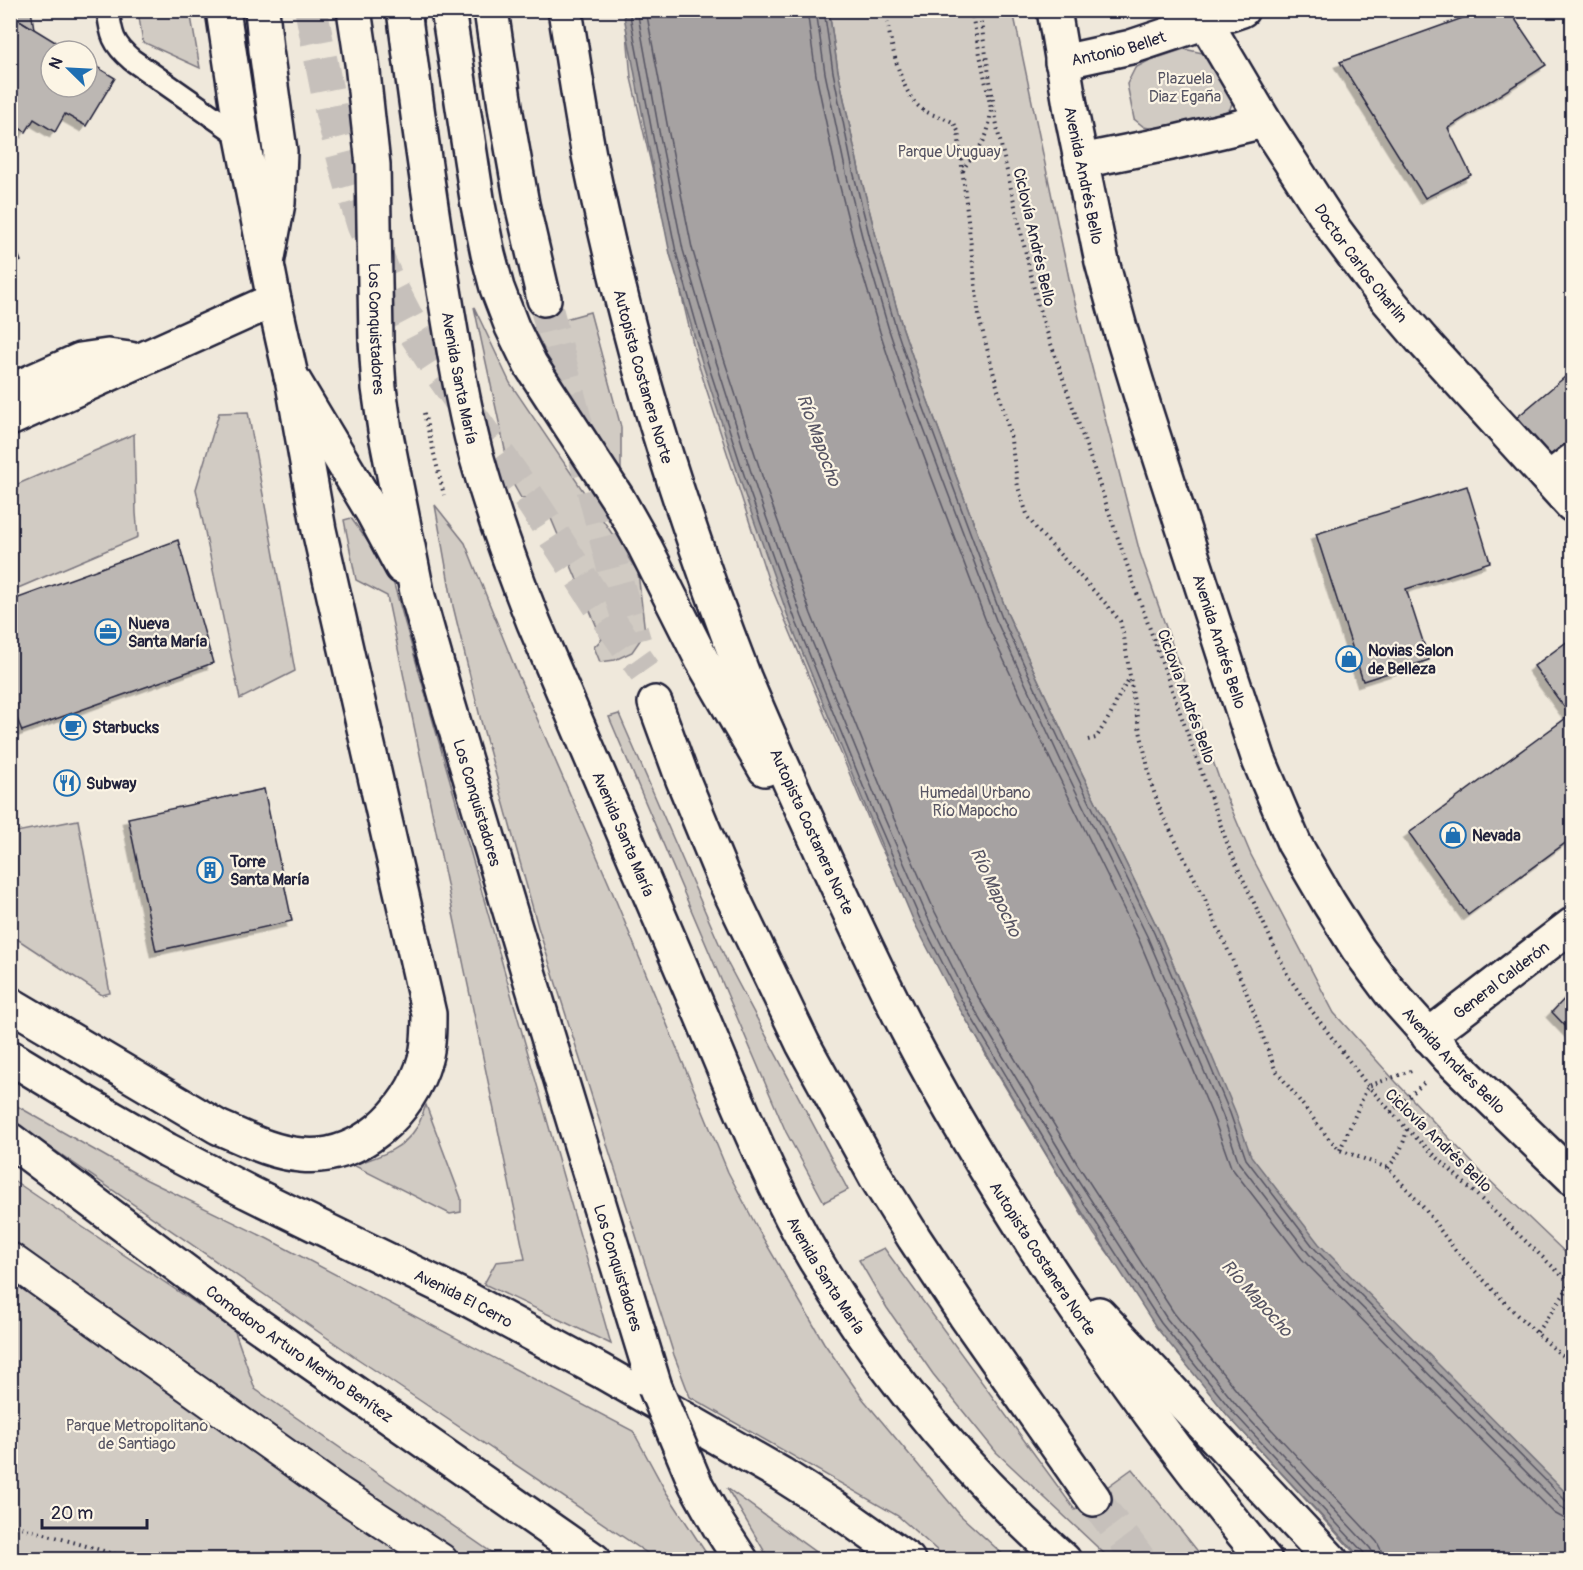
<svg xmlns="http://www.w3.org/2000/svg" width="1583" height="1570" viewBox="0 0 1583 1570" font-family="Pangolin,sans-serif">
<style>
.green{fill:#d1cbc3;stroke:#7a767f;stroke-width:1.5}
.water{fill:#a6a2a2;stroke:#716f79;stroke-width:1.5}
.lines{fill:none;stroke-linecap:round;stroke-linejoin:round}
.shore{stroke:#575564;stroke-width:1.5}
.building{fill:#bcb7b3;stroke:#22223b;stroke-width:1.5;filter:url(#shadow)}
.motorway-tunnel{stroke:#c6c0bb;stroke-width:33;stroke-dasharray:33 16;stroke-linecap:butt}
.service-casing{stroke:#22223b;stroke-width:26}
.pedestrian-casing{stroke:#22223b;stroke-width:36}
.minor-casing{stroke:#22223b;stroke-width:38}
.tertiary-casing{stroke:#22223b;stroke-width:38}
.primary-casing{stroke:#22223b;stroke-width:38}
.motorway-casing{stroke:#22223b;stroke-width:38}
.path{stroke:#22223b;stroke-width:4;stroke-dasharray:1.5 4.5;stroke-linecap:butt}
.service{stroke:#fcf5e5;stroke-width:21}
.pedestrian{stroke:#fcf5e5;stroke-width:32}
.minor{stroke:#fcf5e5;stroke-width:33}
.tertiary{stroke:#fcf5e5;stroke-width:33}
.primary{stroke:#fcf5e5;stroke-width:33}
.motorway{stroke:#fcf5e5;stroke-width:33}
.primary-bridge-casing{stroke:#22223b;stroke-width:38;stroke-linecap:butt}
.primary-bridge{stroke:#fcf5e5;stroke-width:33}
.labels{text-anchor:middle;stroke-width:4.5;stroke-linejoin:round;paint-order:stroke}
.street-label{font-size:16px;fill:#22223b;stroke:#fcf5e5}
.park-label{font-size:16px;fill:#575564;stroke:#fcf5e5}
.poi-label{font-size:16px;font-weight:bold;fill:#22223b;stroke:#fcf5e5;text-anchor:start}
.water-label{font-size:18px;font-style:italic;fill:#575564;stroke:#fcf5e5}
</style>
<defs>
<filter id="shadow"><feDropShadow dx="-5.5" dy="5.5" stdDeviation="0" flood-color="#0004"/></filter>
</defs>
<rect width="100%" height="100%" fill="#efe8db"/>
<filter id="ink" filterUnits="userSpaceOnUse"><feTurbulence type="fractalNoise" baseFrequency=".0167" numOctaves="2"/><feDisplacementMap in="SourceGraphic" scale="12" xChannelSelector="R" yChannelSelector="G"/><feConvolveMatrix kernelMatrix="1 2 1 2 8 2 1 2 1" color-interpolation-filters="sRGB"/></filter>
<g filter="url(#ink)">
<g class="green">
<polygon points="138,11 190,11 200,68 143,42"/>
<polygon points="625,11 868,240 1001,610 1206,1041 1159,931 1073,755 1008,615 922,385 902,326 879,248 859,170 838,71 829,11 1013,11 1070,283 1140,553 1221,784 1251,855 1334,1013 1396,1082 1483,1174 1572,1259 1572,1559 1360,1559 1224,1411 1094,1234 987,1057 879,844 768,579 696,357 631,78"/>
<polygon points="1184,49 1207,54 1234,97 1230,109 1216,117 1165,131 1144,127 1134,119 1127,84 1135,68 1148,61"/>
<polygon points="474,307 510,383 638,572 645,633 632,652 615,660 600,662 594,647 602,639 547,509 537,497 521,498 512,482"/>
<polygon points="590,312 621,427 621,470 581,420 533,328"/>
<polygon points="248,412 295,671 240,699 196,489 219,413"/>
<polygon points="134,434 136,513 138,537 11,591 11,487"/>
<polygon points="435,505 465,543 516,670 609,884 728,1172 760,1233 824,1343 863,1399 960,1515 1008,1559 947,1559 898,1516 690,1397 674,1355 538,927 481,721 453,606"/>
<polygon points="351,518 391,574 611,1344 484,1284 496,1262 525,1259 387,596 356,580 344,520"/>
<polygon points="619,714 728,964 848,1190 824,1202 786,1132 609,717"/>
<polygon points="78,820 110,993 102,995 11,935 11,833"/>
<polygon points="10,1102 147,1180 266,1238 633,1431 666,1492 710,1559 656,1559 355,1357 11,1120"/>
<path d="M 426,1105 L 461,1198 L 461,1212 L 450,1214 L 353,1165 C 377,1157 403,1150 417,1127 C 421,1120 423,1112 426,1105 Z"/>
<polygon points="10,1178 234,1329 255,1389 501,1559 11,1559"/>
<polygon points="884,1248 1075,1510 1132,1469 1204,1559 1110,1559 996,1452 933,1374 887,1308 859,1260"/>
<polygon points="727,1488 817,1553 827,1559 769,1559"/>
</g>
<polygon class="water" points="623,11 829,11 838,71 859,170 879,248 902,326 922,385 1008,615 1073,755 1159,931 1235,1111 1251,1156 1319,1244 1572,1499 1572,1559 1362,1559 1228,1416 1156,1327 1059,1176 958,1006 914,922 871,820 790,622 745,495 702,362 670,254 646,133"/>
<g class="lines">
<g class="shore">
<polyline points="629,10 652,132 676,252 707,361 750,493 795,619 876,818 920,919 963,1003 1064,1173 1161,1323 1233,1412 1364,1553 1366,1560"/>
<polyline points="637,10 659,131 683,250 715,358 757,491 802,617 883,815 927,916 969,1000 1071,1169 1167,1319 1238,1407 1370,1548 1373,1553 1373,1560"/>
<polyline points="646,10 668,129 692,248 723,356 766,488 811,614 891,812 935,912 977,995 1078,1165 1174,1313 1245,1401 1377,1542 1381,1550 1382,1560"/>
<polyline points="807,10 816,75 837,175 857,255 880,332 900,393 987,624 1053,765 1139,940 1214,1119 1231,1167 1302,1259 1554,1513 1563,1518 1572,1520"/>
<polyline points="816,10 825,73 846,173 866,252 889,330 909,390 996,620 1061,761 1147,936 1223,1116 1239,1163 1309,1254 1560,1506 1566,1510 1572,1511"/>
<polyline points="824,10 833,72 853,171 873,250 896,328 916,387 1002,618 1068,758 1154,933 1230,1113 1246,1159 1315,1249 1566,1501 1572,1503"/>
</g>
</g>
<g class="building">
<polygon points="10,10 31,10 34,29 16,18 10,27"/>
<polygon points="1485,10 1509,10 1546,65 1448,128 1471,175 1425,198 1340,62"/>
<polygon points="16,18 70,51 51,51 51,87 87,87 87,61 115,78 86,126 65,114 55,132 34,119 26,132 10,123 10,27"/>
<polygon points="10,235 21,261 10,266"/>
<polygon points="1572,371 1572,444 1552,459 1515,419"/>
<polygon points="1467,486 1490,562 1406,589 1429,660 1363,681 1316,534"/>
<polygon points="178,540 213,663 22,731 10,701 10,601"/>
<polygon points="1572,638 1572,838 1468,915 1409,833 1570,715 1534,666"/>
<polygon points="264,789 292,921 156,951 128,818"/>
<polygon points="1572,991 1572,1033 1552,1012"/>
</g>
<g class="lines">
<g class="motorway-tunnel">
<polyline points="311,10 331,111 346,168 363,225 387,279 416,335 442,375 534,505 608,619 645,671"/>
<polyline points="544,299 618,586 635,642"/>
<polyline points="1094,1499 1140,1560"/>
</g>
<g class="service-casing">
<path id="service" d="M 108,10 C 111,35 113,44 132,60 L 242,137"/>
</g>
<g class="pedestrian-casing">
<polyline id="pedestrian" points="10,1259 336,1491 441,1560"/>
</g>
<g class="minor-casing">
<g id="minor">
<path id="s1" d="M 1206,23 L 1264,121 L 1336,232 L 1381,292 L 1421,339 L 1572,505"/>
<path id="s2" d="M 1062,62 L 1131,47 L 1242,10"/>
<polyline points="1081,161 1171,143 1264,121"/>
<polyline points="1549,479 1572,461"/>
<path d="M 10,1004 L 218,1127 C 244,1138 272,1153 301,1155 C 358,1161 410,1113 425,1059 C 429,1045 429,1029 429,1014 L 319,530 L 292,378"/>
</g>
</g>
<g class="tertiary-casing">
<g id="tertiary">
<polyline points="223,10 242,137 274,300 291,376"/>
<polyline points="10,391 80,360 108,356 130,359"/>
<polyline points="10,419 274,300"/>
<path id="s3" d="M 1428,1036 L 1572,925"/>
<path id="s4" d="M 10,1057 L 89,1105 L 167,1150 L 248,1192 L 460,1295 L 601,1371 L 781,1474 L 836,1509 L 908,1560"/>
<path id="s5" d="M 10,1140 L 242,1314 L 594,1560"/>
</g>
</g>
<g class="primary-casing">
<g id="primary">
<path id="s6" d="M 354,10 L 362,63 L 373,165 L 376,341 L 379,388 L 385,430 L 418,597 L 447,700 L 533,988 L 655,1387"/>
<path id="s7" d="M 404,10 C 416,104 429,197 444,290 C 453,345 462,401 476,455 C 492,512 512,568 534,623 C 587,748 641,874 695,1000 C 731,1085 767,1178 814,1258 C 881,1370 966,1473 1064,1560"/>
<path id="s8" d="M 1054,10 L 1071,111 L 1102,262 L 1120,328 L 1146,413 L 1230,673 L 1259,760 L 1294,843 L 1329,903 L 1358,949 L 1390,992 L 1449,1058 L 1572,1177"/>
<polyline points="291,376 373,513 402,567"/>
<polyline points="696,1485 719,1526 741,1560"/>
</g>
</g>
<g class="motorway-casing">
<g id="motorway">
<polyline points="262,10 266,50 280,151 278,203 267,263"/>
<polyline points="448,10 478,205 488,254 497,288 512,327 530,364 618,499 645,547 702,660 765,769"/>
<polyline points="491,10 506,113 522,204 544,299"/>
<path id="s9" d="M 565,10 C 573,59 580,107 589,155 C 609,252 634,354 664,449 C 688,526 715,602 744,677 C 766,730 790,783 814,835 C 844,901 874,966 907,1030 C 954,1120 1007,1206 1063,1290 C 1126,1383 1192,1474 1265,1560"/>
<polyline points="655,703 683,780 723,877 803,1044 876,1177 914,1238 965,1315 1094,1499"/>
<polyline points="1099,1314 1331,1560"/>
</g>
</g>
<g class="path">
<path d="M 885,10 C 890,37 899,94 923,110 C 933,116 944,117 954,123 L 958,131 L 979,317 L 989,356 L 1010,434 L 1018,487 L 1028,517 L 1038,531 L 1107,605 L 1120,621 L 1124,637 L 1134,703 L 1152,786 L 1161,812 L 1204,897 L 1244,986 L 1275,1069 L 1329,1139 L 1340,1150 L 1388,1168 L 1424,1208 L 1455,1250 L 1517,1315 L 1572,1365"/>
<polyline points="979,10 998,132 1038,306 1133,582 1230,851 1288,976 1312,1011 1368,1086 1407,1129 1572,1285"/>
<path d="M 963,171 C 968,159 979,151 985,138 C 989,129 990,119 991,109 L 971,10"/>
<polyline points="424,413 444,495"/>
<polyline points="1088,740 1096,738 1111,714 1119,696 1129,679"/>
<polyline points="1391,1112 1424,1083"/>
<polyline points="1340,1150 1368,1086 1414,1070"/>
<path d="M 1388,1168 C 1399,1154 1403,1147 1407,1129"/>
<polyline points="1537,1332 1563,1296 1570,1283"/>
<polyline points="10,1524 135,1560"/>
</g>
<use href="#service" class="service"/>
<use href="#pedestrian" class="pedestrian"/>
<use href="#minor" class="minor"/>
<use href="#tertiary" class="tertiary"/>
<use href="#primary" class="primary"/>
<use href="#motorway" class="motorway"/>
<g class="primary-bridge-casing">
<polyline id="primary-bridge" points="655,1387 696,1485"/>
</g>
<use href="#primary-bridge" class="primary-bridge"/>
</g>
</g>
<defs>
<g id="office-ring" transform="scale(1.35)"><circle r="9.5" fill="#fcf5e5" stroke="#1f6fb2" stroke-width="1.5"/><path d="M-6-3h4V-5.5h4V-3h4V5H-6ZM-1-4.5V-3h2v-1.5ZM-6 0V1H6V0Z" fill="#1f6fb2"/></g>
<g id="shop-ring" transform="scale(1.35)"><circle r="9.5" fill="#fcf5e5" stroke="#1f6fb2" stroke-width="1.5"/><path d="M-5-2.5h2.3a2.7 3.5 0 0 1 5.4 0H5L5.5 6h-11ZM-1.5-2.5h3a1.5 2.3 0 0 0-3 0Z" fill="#1f6fb2"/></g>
<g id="cafe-ring" transform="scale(1.35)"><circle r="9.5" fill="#fcf5e5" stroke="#1f6fb2" stroke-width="1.5"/><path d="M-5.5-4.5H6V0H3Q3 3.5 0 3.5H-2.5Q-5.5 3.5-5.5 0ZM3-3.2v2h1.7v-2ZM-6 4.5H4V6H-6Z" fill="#1f6fb2"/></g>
<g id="restaurant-ring" transform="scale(1.35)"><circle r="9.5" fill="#fcf5e5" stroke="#1f6fb2" stroke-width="1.5"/><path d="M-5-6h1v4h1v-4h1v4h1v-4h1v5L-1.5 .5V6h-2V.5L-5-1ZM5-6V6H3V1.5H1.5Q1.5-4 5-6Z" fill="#1f6fb2"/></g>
<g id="building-ring" transform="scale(1.35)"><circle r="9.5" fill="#fcf5e5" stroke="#1f6fb2" stroke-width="1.5"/><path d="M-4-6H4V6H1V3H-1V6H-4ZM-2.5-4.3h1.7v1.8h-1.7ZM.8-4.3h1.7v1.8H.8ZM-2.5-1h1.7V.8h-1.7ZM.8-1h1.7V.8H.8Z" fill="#1f6fb2"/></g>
</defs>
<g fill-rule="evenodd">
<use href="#office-ring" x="108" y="632"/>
<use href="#shop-ring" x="1349" y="659"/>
<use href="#cafe-ring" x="73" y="727"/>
<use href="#restaurant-ring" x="67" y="783"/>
<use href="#shop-ring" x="1453" y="835"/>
<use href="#building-ring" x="210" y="870"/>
</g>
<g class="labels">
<g class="street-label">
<text dy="6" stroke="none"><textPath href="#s2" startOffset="58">Antonio Bellet</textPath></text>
<text dy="6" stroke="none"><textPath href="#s8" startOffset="168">Avenida Andrés Bello</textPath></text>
<text transform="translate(1035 237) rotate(77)" y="6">Ciclovía Andrés Bello</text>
<text dy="6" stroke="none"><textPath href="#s1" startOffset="286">Doctor Carlos Charlin</textPath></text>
<text dy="6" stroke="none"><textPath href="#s6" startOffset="320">Los Conquistadores</textPath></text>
<text dy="6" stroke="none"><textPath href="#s9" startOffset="375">Autopista Costanera Norte</textPath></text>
<text dy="6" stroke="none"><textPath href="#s7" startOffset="372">Avenida Santa María</textPath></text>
<text dy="6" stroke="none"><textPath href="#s8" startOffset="654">Avenida Andrés Bello</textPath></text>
<text transform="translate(1187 696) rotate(70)" y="6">Ciclovía Andrés Bello</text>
<text dy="6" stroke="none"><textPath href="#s6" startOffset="806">Los Conquistadores</textPath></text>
<text dy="6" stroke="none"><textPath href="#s9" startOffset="861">Autopista Costanera Norte</textPath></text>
<text dy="6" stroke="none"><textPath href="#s7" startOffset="858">Avenida Santa María</textPath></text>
<text dy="6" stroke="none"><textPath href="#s3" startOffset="92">General Calderón</textPath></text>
<text dy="6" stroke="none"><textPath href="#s8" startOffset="1140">Avenida Andrés Bello</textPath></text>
<text transform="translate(1439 1140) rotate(44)" y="6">Ciclovía Andrés Bello</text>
<text dy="6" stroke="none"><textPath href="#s9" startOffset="1347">Autopista Costanera Norte</textPath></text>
<text dy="6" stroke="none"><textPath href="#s6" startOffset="1292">Los Conquistadores</textPath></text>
<text dy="6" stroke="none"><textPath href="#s7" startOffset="1344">Avenida Santa María</textPath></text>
<text dy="6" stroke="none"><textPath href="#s4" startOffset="514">Avenida El Cerro</textPath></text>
<text dy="6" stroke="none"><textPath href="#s5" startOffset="360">Comodoro Arturo Merino Benítez</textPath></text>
</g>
<g class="park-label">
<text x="1185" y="84">Plazuela<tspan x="1185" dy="18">Diaz Egaña</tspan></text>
<text x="949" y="157">Parque Uruguay</text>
<text x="975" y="798">Humedal Urbano<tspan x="975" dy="18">Río Mapocho</tspan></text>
<text x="137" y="1431">Parque Metropolitano<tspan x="137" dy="18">de Santiago</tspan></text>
</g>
<g class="poi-label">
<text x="128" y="629">Nueva<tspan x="128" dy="18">Santa María</tspan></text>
<text x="1368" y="656">Novias Salon<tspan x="1368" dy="18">de Belleza</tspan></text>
<text x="92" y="733">Starbucks</text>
<text x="86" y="789">Subway</text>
<text x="1472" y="841">Nevada</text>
<text x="230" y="867">Torre<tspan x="230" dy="18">Santa María</tspan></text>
</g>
<g class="water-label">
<text transform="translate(819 440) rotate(70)" y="6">Río Mapocho</text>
<text transform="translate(996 892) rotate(65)" y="6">Río Mapocho</text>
<text transform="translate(1257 1298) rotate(48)" y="6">Río Mapocho</text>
</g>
</g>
<rect width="1583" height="1570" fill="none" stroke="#fcf5e5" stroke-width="36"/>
<rect x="18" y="18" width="1547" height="1534" fill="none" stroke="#22223b" stroke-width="2" filter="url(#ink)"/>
<g transform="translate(69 69) rotate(294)"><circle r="28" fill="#fcf5e5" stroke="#a5a1a1" stroke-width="1.5"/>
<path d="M0-4.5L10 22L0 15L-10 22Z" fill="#1f6fb2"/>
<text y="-9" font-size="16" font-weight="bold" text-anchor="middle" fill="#22223b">N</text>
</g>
<path d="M42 1519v9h105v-9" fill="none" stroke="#22223b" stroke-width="3"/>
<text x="51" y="1519" font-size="18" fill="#22223b" stroke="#fcf5e5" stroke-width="4.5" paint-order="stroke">20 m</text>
</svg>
